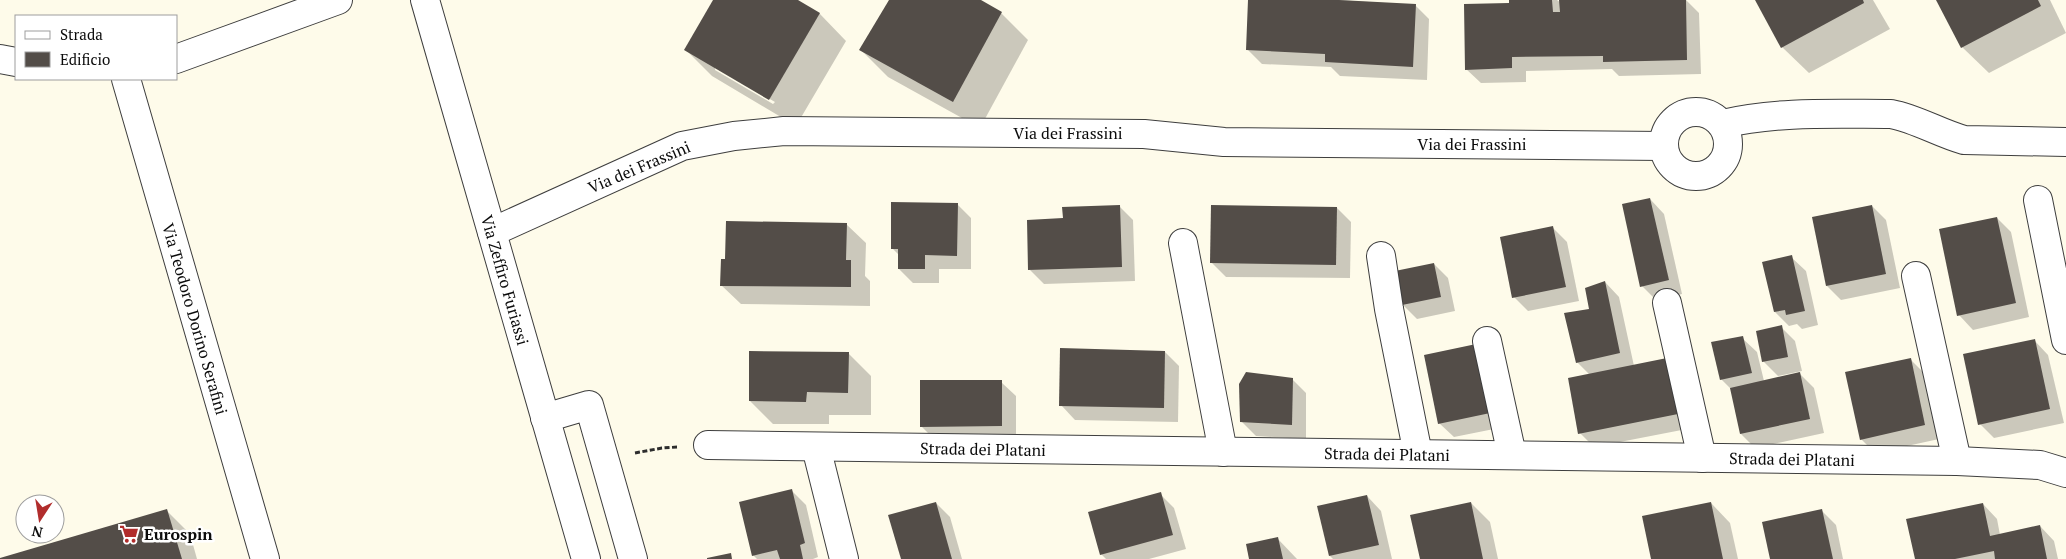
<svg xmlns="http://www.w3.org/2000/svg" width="2066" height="559" viewBox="0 0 2066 559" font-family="'PT Serif',serif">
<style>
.shadow{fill:#0003;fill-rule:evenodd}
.building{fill:#534d48}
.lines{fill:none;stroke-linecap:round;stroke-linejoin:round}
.minor-casing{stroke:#3e3e3e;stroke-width:30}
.path{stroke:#2d2d2d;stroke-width:3;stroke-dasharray:5 2.5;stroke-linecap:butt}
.minor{stroke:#fff;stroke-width:28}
.labels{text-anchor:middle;stroke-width:5;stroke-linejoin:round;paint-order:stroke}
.street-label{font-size:16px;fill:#0b0b0b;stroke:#fff}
.poi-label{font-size:16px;font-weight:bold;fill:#0b0b0b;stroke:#fff;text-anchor:start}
</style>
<rect width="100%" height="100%" fill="#fefbea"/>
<g class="shadow">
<path d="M 715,0 L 795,0 L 820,14 L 846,41 L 796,126 L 712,76 L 686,50 ZM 715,67 L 775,102 L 773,104 L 715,70 Z"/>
<polygon points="890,0 979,0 1001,13 1028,40 980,128 888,77 861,50"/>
<polygon points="1250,0 1338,0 1415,5 1429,19 1427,80 1340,76 1331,67 1262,64 1248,50"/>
<polygon points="1510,0 1557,0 1561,3 1561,0 1686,0 1699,13 1701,74 1619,76 1612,69 1526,71 1526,82 1481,83 1466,69 1510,4"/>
<polygon points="1757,0 1873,0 1890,29 1809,73 1782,47"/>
<polygon points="1938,0 2050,0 2066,33 1989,73 1962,47"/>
<polygon points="1650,199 1664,214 1682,294 1656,300 1642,286"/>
<polygon points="957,204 971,218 971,269 939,269 939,283 913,283 899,269 899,255 892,248"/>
<polygon points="1119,206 1133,220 1135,281 1044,284 1030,270"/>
<polygon points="1872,206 1886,220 1900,288 1841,300 1827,286"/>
<polygon points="1337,208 1351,222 1350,278 1226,277 1211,262"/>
<polygon points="1997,218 2011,232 2029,317 1973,330 1959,315"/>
<polygon points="846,224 866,243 865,276 870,281 870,306 741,304 721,285 727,260"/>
<polygon points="1553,228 1567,242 1579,301 1528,311 1514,297"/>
<polygon points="1791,257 1806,271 1818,325 1802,329 1797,324 1789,326 1775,312"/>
<polygon points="1434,264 1448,278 1455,311 1417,319 1403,305"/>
<polygon points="1605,282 1619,297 1634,366 1692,428 1594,447 1580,433 1590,375 1577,362 1590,310"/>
<polygon points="1781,327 1795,341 1802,371 1778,376 1763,361"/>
<polygon points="1742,338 1757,352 1764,381 1798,374 1798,372 1814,388 1824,433 1755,448 1741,434 1731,389 1721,379"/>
<polygon points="2034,340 2048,355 2064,423 1994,438 1980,424"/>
<polygon points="1481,345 1509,426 1454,437 1439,423"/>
<polygon points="1165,352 1179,366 1178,422 1075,420 1061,405"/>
<polygon points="848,353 871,376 871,415 829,415 829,424 773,424 750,401"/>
<polygon points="1910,359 1924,373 1939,439 1875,453 1861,439"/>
<polygon points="1292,379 1306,393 1306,439 1256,436 1242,422"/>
<polygon points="1001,382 1016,396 1016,440 935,440 921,426"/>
<polygon points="791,490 806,505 818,557 813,559 757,559 753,555"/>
<polygon points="1160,494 1174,508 1186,549 1149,559 1106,559 1101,554"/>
<polygon points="1367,496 1381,511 1392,559 1333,559 1330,556"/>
<polygon points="936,503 950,517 962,559 902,559"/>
<polygon points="1471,503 1490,522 1498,559 1421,559"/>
<polygon points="1711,503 1730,523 1738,559 1653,559"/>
<polygon points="1983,504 1997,519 2000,535 2040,526 2054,541 2058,559 1916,559"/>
<polygon points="167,511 190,534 197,559 1,559"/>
<polygon points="1822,511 1836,525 1843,559 1771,559"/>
<polygon points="1277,538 1297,559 1250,559"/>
</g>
<g class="building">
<polygon points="713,0 798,0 820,13 769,100 684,50"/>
<polygon points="889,0 981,0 1002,12 953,102 859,50"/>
<polygon points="1248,0 1339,0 1416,4 1413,67 1325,62 1325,54 1246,50"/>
<polygon points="1509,0 1552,0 1553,12 1560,12 1559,0 1686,0 1687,60 1603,62 1603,56 1512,57 1512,68 1465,70 1464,4 1509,3"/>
<polygon points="1755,0 1863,0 1864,3 1781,48"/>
<polygon points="1936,0 2038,0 2041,6 1961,48"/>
<polygon points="1650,198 1669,280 1640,287 1622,204"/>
<polygon points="891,202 958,203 957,256 925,255 925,269 898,269 898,249 891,249"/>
<polygon points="1120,205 1122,267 1028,270 1027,220 1063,218 1062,207"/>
<polygon points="1211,205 1337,207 1336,265 1210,263"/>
<polygon points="1872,205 1886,274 1826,286 1812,217"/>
<polygon points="1997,217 2016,303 1957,316 1939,229"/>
<polygon points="726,221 847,223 846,260 851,260 851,287 720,286 721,259 725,259"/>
<polygon points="1553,226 1566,287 1512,298 1500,237"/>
<polygon points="1792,255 1805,311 1786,315 1785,310 1774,312 1762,262"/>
<polygon points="1434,263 1441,297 1402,305 1395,271"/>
<polygon points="1605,281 1620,353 1576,363 1564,313 1589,309 1585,288"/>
<polygon points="1782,325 1788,357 1762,362 1756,331"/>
<polygon points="1743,336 1752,373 1720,380 1711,342"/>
<polygon points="2035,339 2050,409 1978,425 1963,354"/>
<polygon points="1481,343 1495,412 1438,424 1424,355"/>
<polygon points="1060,348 1165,351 1164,408 1059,406"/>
<polygon points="749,351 849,352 848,393 807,392 806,402 749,401"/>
<polygon points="1667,358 1678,414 1578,434 1568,378"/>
<polygon points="1911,358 1925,425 1860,440 1845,372"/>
<polygon points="1246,372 1293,378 1292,425 1240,422 1239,384"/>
<polygon points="1800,372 1810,419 1740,434 1730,388"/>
<polygon points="920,380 1002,380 1002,426 920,427"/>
<polygon points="792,489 805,543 800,545 803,559 780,559 777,550 752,556 739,502"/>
<polygon points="1161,492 1173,535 1100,555 1088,512"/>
<polygon points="1367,495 1379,545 1329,556 1317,506"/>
<polygon points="936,502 952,559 901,559 888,515"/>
<polygon points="1471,502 1483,559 1420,559 1410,515"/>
<polygon points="1711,502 1723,559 1651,559 1642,516"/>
<polygon points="1983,503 1990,536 2040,525 2047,559 1995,559 1994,551 1955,559 1915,559 1906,519"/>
<polygon points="167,509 182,559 0,559 0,558"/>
<polygon points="1822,509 1833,559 1770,559 1762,522"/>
<polygon points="1278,537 1283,559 1249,559 1246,544"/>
<polygon points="731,553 732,559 707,559 707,558"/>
</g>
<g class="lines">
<g class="minor-casing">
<g id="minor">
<polyline points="425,0 586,559"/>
<polyline points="0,59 16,62"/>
<polyline points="176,59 338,0"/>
<polyline points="126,79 265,559"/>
<circle cx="1696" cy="144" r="32"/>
<path d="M 1722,124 C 1777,111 1834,114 1891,114 C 1917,119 1939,133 1964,140 L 2066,142"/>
<polyline points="2038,200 2066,340"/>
<polyline points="492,232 682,146 734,136 784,131 1144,134 1224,142 1664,146"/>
<polyline points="1183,243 1223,452"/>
<polyline points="1381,256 1389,309 1418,454"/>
<polyline points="1916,276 1957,461"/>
<polyline points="1667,303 1702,458"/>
<polyline points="1487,341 1512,455"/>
<polyline points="545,418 589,405 633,559"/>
<polyline points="708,445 1957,461 2040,465 2066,473"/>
<polyline points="816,447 844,559"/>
</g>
</g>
<polyline class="path" points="635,453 662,448 678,447"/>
<use href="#minor" class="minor"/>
</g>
<defs>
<g id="supermarket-bare" transform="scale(1.5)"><path d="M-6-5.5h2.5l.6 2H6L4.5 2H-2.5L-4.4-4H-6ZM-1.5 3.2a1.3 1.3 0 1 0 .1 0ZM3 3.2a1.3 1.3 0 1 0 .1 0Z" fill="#b12d2c" stroke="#fff" stroke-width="2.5" paint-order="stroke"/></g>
</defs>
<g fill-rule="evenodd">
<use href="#supermarket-bare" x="129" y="534"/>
</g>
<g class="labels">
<g class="street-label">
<text x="1068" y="139">Via dei Frassini</text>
<text x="1472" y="150">Via dei Frassini</text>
<text transform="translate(639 167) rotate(-23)" y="6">Via dei Frassini</text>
<text transform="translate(505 280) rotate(74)" y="6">Via Zeffiro Furiassi</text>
<text transform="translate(195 319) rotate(74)" y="6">Via Teodoro Dorino Serafini</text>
<text transform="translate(983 449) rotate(1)" y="6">Strada dei Platani</text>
<text transform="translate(1387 454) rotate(1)" y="6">Strada dei Platani</text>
<text transform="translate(1792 459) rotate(1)" y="6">Strada dei Platani</text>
</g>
<g class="poi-label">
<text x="144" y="540">Eurospin</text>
</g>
</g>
<rect x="15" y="15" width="162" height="65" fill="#ffffff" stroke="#9d9d9d"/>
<rect x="25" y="31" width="25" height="8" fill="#ffffff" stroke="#9d9d9d"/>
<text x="60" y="40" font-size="15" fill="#0b0b0b">Strada</text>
<rect x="25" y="52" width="25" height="15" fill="#534d48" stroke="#9d9d9d"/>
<text x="60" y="65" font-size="15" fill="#0b0b0b">Edificio</text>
<g transform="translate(40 519) rotate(192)"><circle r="24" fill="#ffffff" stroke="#9d9d9d"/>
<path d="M0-4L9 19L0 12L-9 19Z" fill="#b12d2c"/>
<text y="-8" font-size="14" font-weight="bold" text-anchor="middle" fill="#0b0b0b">N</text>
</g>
</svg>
